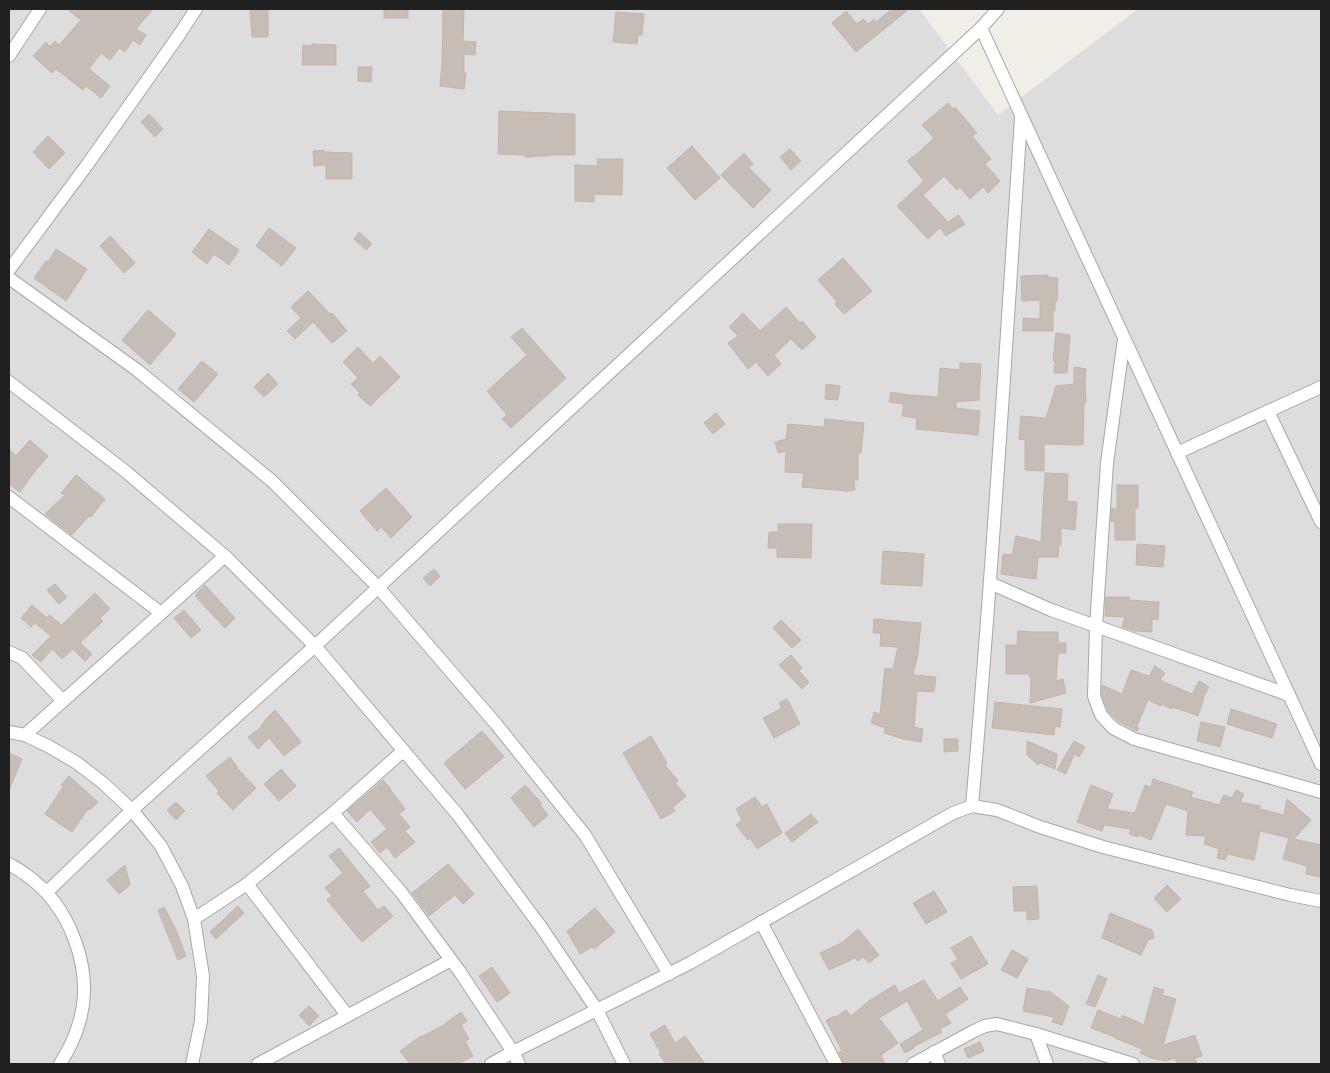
<svg xmlns="http://www.w3.org/2000/svg" width="1330" height="1073" viewBox="0 0 1330 1073" font-family="'Fira Sans Condensed',sans-serif">
<style>
.residential{fill:#dedddd}
.building{fill:#c6beb6;stroke:#c3b5a9}
.lines{fill:none;stroke-linecap:round;stroke-linejoin:round}
.minor-casing{stroke:#a7a7a7;stroke-width:14}
.minor{stroke:#fff;stroke-width:12}
</style>
<rect width="100%" height="100%" fill="#f1eee7"/>
<polygon class="residential" points="9,9 919,9 998,115 1138,9 1321,9 1321,1064 9,1064"/>
<g class="building">
<polygon points="67,9 153,9 136,29 146,35 140,45 133,40 125,52 119,48 110,60 101,53 89,69 110,86 101,98 86,86 83,90 56,69 52,73 33,56 46,42 50,47 55,41 59,45 81,20"/>
<polygon points="250,9 268,9 268,37 252,37"/>
<rect x="384" y="9" width="24" height="9"/>
<polygon points="443,9 464,9 463,41 476,42 475,55 464,54 464,73 466,73 464,89 440,86 442,63"/>
<polygon points="892,9 909,9 856,52 832,23 846,11 857,24 863,19 868,24 874,19 876,22"/>
<polygon points="616,12 644,14 642,35 638,35 637,44 613,42"/>
<polygon points="312,44 336,45 336,65 302,65 303,45 312,46"/>
<polygon points="358,67 372,67 371,82 358,81"/>
<polygon points="948,103 953,109 955,107 977,133 972,136 991,159 985,164 1000,181 988,193 983,187 970,199 960,187 957,190 944,176 923,195 948,222 958,215 965,224 946,236 940,228 928,239 897,206 924,181 907,161 917,154 934,138 922,125"/>
<polygon points="499,111 575,114 575,155 549,155 549,156 535,156 535,157 525,157 525,155 498,154"/>
<polygon points="149,114 163,129 155,137 141,122"/>
<polygon points="48,136 65,153 49,169 33,152"/>
<polygon points="692,146 720,178 695,200 667,168"/>
<polygon points="790,149 801,161 791,170 780,157"/>
<polygon points="324,150 324,152 352,153 352,179 326,179 326,165 314,166 313,151"/>
<polygon points="744,153 753,164 749,168 771,190 753,208 721,175"/>
<polygon points="597,159 623,159 622,195 594,194 594,202 575,201 575,165 598,166"/>
<polygon points="269,228 296,248 282,266 256,246"/>
<polygon points="209,229 239,250 229,265 214,254 207,264 192,252"/>
<polygon points="359,232 372,244 366,250 354,239"/>
<polygon points="110,236 135,263 124,273 100,246"/>
<polygon points="56,249 87,269 66,301 34,278 46,261 48,262"/>
<polygon points="843,258 872,291 844,314 835,304 837,302 818,280"/>
<polygon points="1048,275 1048,277 1058,278 1057,301 1055,301 1055,311 1053,311 1053,331 1023,331 1023,318 1040,319 1040,300 1022,301 1021,276"/>
<polygon points="308,291 330,314 332,313 347,331 332,343 313,322 295,339 287,331 301,318 291,307"/>
<polygon points="786,307 800,323 802,321 816,337 802,350 791,339 774,355 781,364 768,376 756,362 748,369 728,343 738,336 729,327 743,313 760,331"/>
<polygon points="148,310 176,334 150,365 122,340"/>
<polygon points="522,328 566,378 511,428 502,419 507,415 487,391 527,355 511,337"/>
<polygon points="1056,333 1070,335 1067,373 1054,373 1055,361 1053,361"/>
<polygon points="358,347 373,363 380,356 400,377 370,406 358,395 360,393 351,384 358,378 343,362"/>
<polygon points="202,361 218,374 194,402 178,389"/>
<polygon points="960,363 981,364 979,400 956,402 956,408 980,411 978,435 916,429 917,418 902,416 904,404 889,402 891,392 908,395 938,397 940,368 960,370"/>
<polygon points="1074,367 1086,369 1085,382 1086,403 1084,403 1083,445 1044,444 1044,471 1025,470 1025,440 1019,439 1021,416 1046,418 1056,386 1074,384"/>
<polygon points="268,373 278,384 264,397 254,387"/>
<polygon points="826,384 840,386 838,400 825,399"/>
<polygon points="716,413 725,424 713,434 704,423"/>
<polygon points="825,419 864,423 861,453 858,453 858,480 854,480 855,490 846,491 802,487 804,473 785,472 786,451 778,453 775,442 786,439 788,424 824,427"/>
<polygon points="30,440 48,456 32,475 20,492 9,484 9,449 16,456"/>
<polygon points="1045,473 1068,474 1067,501 1077,502 1075,530 1061,528 1061,545 1059,545 1058,557 1038,557 1036,579 1001,574 1003,554 1012,555 1016,536 1041,542"/>
<polygon points="76,475 105,499 91,517 89,516 72,535 45,514 65,495 61,493"/>
<polygon points="1117,485 1138,485 1138,508 1135,508 1135,540 1115,540 1115,522 1111,521 1112,508 1117,510"/>
<polygon points="386,488 412,517 391,538 381,527 377,531 360,511"/>
<polygon points="778,524 812,524 811,558 777,557 777,548 768,548 769,532 778,532"/>
<polygon points="1137,544 1165,546 1163,567 1136,565"/>
<polygon points="883,551 924,554 922,586 881,584"/>
<polygon points="434,569 440,576 430,586 423,578"/>
<polygon points="55,584 67,597 59,604 47,590"/>
<polygon points="205,585 235,618 225,628 196,597 196,594"/>
<polygon points="95,593 110,609 100,618 103,621 80,643 92,654 85,661 73,649 62,659 52,649 41,662 32,655 51,636 35,623 31,627 21,618 32,605 47,618 49,615 62,625"/>
<polygon points="1106,597 1129,597 1129,600 1159,602 1158,620 1152,619 1152,632 1135,631 1122,627 1125,617 1105,616"/>
<polygon points="184,610 201,630 191,638 174,618"/>
<polygon points="874,619 921,623 918,654 913,675 936,677 934,692 917,691 914,727 923,729 921,742 903,739 884,733 885,728 871,723 874,712 880,714 885,668 893,669 898,647 880,646 881,633 873,633"/>
<polygon points="781,620 801,640 792,648 773,628"/>
<polygon points="1018,631 1033,632 1058,632 1058,643 1066,643 1066,653 1058,653 1056,681 1063,679 1066,693 1030,703 1031,677 1029,677 1029,674 1006,674 1006,645 1017,645"/>
<polygon points="791,655 802,668 799,671 809,682 802,689 779,665"/>
<polygon points="1155,666 1165,673 1160,680 1192,694 1199,681 1209,687 1203,698 1204,698 1198,716 1173,707 1172,709 1161,704 1161,706 1148,700 1137,726 1139,728 1137,731 1118,721 1108,711 1102,695 1102,685 1122,694 1131,670 1149,676"/>
<polygon points="787,699 800,724 774,738 763,718 782,708 779,703"/>
<polygon points="995,702 1062,709 1060,727 1055,726 1054,735 992,728"/>
<polygon points="1231,709 1277,724 1272,738 1227,724"/>
<polygon points="275,710 301,742 284,756 269,738 258,749 248,737 260,728 266,719"/>
<polygon points="1201,722 1225,727 1220,747 1197,741"/>
<polygon points="482,731 504,757 465,789 444,763"/>
<polygon points="651,736 667,763 665,765 678,781 675,783 686,796 673,807 675,811 661,819 623,753"/>
<polygon points="944,739 958,739 958,751 944,752"/>
<polygon points="1027,741 1057,754 1055,769 1040,763 1038,765 1027,755"/>
<polygon points="1074,741 1085,747 1079,757 1074,754 1066,774 1057,770"/>
<polygon points="9,753 22,759 9,790"/>
<polygon points="230,757 238,768 237,768 256,788 233,810 217,793 219,791 206,776"/>
<polygon points="281,769 296,786 279,801 264,784"/>
<polygon points="69,776 98,802 90,810 88,809 72,832 45,814 63,787 61,785"/>
<polygon points="1153,779 1193,792 1191,797 1219,805 1224,795 1232,798 1236,790 1244,794 1240,802 1260,806 1260,809 1284,815 1287,799 1311,820 1294,839 1321,845 1321,877 1306,874 1307,866 1283,859 1289,838 1260,831 1254,860 1227,854 1225,860 1217,858 1219,849 1204,844 1206,836 1186,835 1188,811 1166,804 1151,840 1139,835 1138,837 1129,834 1131,829 1104,825 1102,831 1077,822 1091,785 1113,794 1107,809 1135,813 1145,785 1151,787"/>
<polygon points="383,780 391,789 390,789 405,809 399,814 410,827 405,831 415,842 395,858 387,847 380,853 371,842 387,829 370,809 357,822 347,811"/>
<polygon points="525,785 542,804 540,805 548,815 534,827 511,798"/>
<polygon points="755,797 762,807 767,804 782,833 757,849 750,838 748,840 736,825 742,820 736,809"/>
<polygon points="176,802 185,811 176,820 167,810"/>
<polygon points="811,814 818,822 792,842 785,833"/>
<polygon points="339,848 370,886 363,891 378,910 384,906 393,916 362,942 327,900 332,896 325,888 343,873 329,856"/>
<polygon points="448,864 474,894 463,904 455,895 429,916 412,893"/>
<polygon points="125,865 130,885 119,894 107,880"/>
<polygon points="1167,885 1181,899 1167,912 1154,898"/>
<polygon points="1037,886 1039,919 1027,920 1027,911 1014,911 1013,887"/>
<polygon points="934,891 947,912 926,924 913,903"/>
<polygon points="238,906 244,913 216,939 210,932"/>
<polygon points="164,907 176,930 186,956 178,960 158,910"/>
<polygon points="595,908 615,932 594,949 592,947 580,954 567,931 575,926 574,925"/>
<polygon points="1110,913 1152,930 1154,938 1148,940 1141,955 1102,938"/>
<polygon points="858,929 879,955 869,963 863,957 858,961 855,958 829,970 820,953 843,942"/>
<polygon points="971,936 988,964 961,979 951,963 958,959 951,948"/>
<polygon points="1012,950 1028,959 1017,978 1001,970"/>
<polygon points="492,967 510,993 497,1002 479,976"/>
<polygon points="1098,975 1107,979 1095,1007 1086,1004"/>
<polygon points="924,980 938,1001 960,987 968,999 945,1014 951,1023 940,1029 942,1032 913,1047 914,1048 905,1053 900,1044 923,1030 907,1001 879,1018 898,1043 881,1055 885,1064 844,1064 839,1052 842,1051 826,1020 835,1016 836,1017 846,1010 851,1016 870,1000 895,985 899,993"/>
<polygon points="1154,987 1164,990 1162,995 1176,999 1163,1045 1195,1035 1202,1056 1195,1058 1197,1064 1177,1064 1175,1058 1165,1061 1151,1058 1140,1053 1142,1049 1115,1038 1115,1037 1091,1028 1098,1010 1121,1019 1122,1015 1144,1025"/>
<polygon points="1027,988 1048,992 1049,991 1069,1006 1062,1025 1052,1022 1054,1017 1023,1011"/>
<polygon points="309,1006 319,1016 309,1026 299,1015"/>
<polygon points="461,1012 467,1021 461,1025 469,1039 465,1041 473,1056 458,1064 410,1064 400,1051 421,1036 421,1037 442,1026"/>
<polygon points="665,1025 675,1043 685,1036 705,1064 666,1064 659,1054 661,1053 650,1034"/>
<polygon points="980,1042 984,1051 968,1058 964,1049"/>
</g>
<g class="lines">
<g class="minor-casing">
<g id="minor">
<polyline points="981,28 1321,764"/>
<polyline points="9,56 40,9"/>
<polyline points="9,270 87,165 179,35 196,9"/>
<polyline points="9,278 137,370 272,481 378,587 496,724 585,835 669,974"/>
<polyline points="1124,339 1107,463 1096,627 1094,696 1101,715 1113,728 1134,739 1321,792"/>
<polyline points="9,382 125,471 225,556 315,646 458,815 541,927 597,1010 624,1064"/>
<polyline points="1268,411 1321,522"/>
<polyline points="1177,453 1321,387"/>
<polyline points="9,497 161,613"/>
<polyline points="990,583 1051,610 1289,695"/>
<polyline points="9,652 22,658 63,701"/>
<polyline points="9,732 25,735 48,746 77,763 103,783 132,810 161,846 182,886 194,919 203,976 201,1021 192,1064"/>
<polyline points="25,735 225,556"/>
<path d="M 972,806 C 992,577 1006,347 1021,118"/>
<polyline points="333,813 401,892 460,972 513,1052 519,1064"/>
<path d="M 9,864 C 14,867 20,870 25,874 C 70,905 95,970 79,1023 C 75,1038 68,1051 60,1064"/>
<polyline points="247,884 347,1015"/>
<polyline points="47,892 132,810 315,646 981,28 998,9"/>
<polyline points="194,919 247,884 333,813 403,751"/>
<polyline points="761,922 836,1064"/>
<polyline points="1036,1034 1047,1064"/>
<polyline points="934,1052 939,1064"/>
<polyline points="258,1064 451,960"/>
<polyline points="491,1064 513,1052 690,963 953,813 972,806 997,810 1040,827 1103,847 1290,895 1321,901"/>
<polyline points="913,1064 974,1031 985,1026 997,1024 1036,1034 1133,1064"/>
</g>
</g>
<use href="#minor" class="minor"/>
</g>
<rect width="1330" height="1073" fill="none" stroke="#202020" stroke-width="20"/>
</svg>
